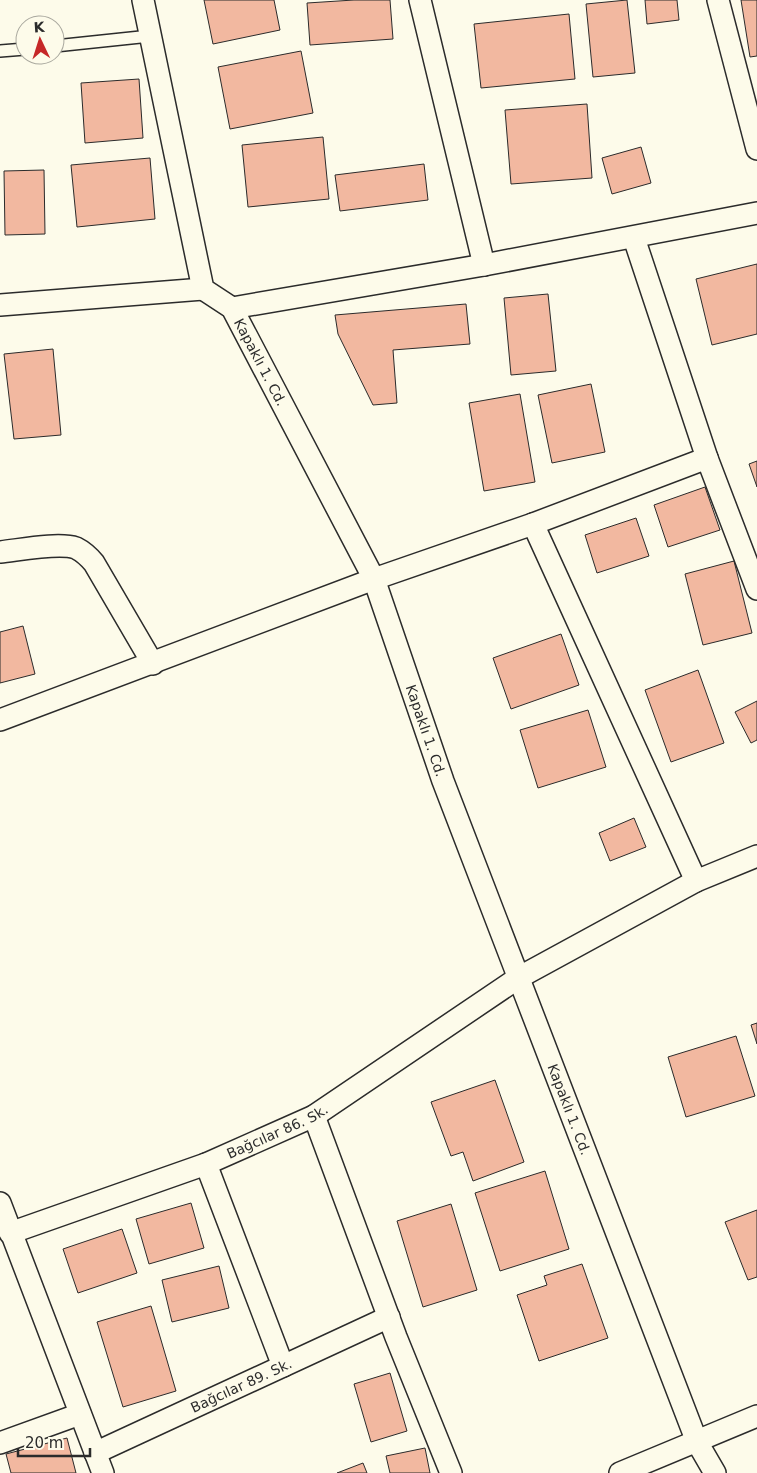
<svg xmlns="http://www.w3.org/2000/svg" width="757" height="1473" viewBox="0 0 757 1473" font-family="'DejaVu Sans',sans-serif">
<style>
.building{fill:#f2b8a0;stroke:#2b2b2b}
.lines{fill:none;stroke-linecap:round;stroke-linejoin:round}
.lane-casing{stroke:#2b2b2b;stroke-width:14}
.street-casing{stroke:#2b2b2b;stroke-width:24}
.lane{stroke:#fdfbea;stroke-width:11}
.street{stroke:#fdfbea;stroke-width:21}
.labels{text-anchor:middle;stroke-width:4;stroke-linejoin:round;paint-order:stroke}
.street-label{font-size:14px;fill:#2b2b2b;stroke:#fdfbea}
</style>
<rect width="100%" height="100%" fill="#fdfbea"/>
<g class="building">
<polygon points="204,0 274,0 280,30 213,44"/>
<polygon points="354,0 390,0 393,39 310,45 307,3"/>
<polygon points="627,0 635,73 593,77 586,4"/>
<polygon points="645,0 677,0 679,20 647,24"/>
<polygon points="741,0 757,0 757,56 750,57"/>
<polygon points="569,14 575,79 481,88 474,24"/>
<polygon points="301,51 313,113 230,129 218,67"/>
<polygon points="139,79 143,138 85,143 81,83"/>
<polygon points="587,104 592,178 511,184 505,110"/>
<polygon points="323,137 329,199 248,207 242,145"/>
<polygon points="641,147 651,183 612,194 602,158"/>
<polygon points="150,158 155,219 77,227 71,165"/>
<polygon points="424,164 428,200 340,211 335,175"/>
<polygon points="44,170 45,234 5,235 4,171"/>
<polygon points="757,264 757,334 712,345 696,279"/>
<polygon points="548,294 556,371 511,375 504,298"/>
<polygon points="466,304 470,344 393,350 397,403 373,405 338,334 335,315"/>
<polygon points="53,349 61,435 14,439 4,354"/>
<polygon points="591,384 605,452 552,463 538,395"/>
<polygon points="520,394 535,482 484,491 469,403"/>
<polygon points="757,461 757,487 749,464"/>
<polygon points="705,487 720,530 668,547 654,505"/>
<polygon points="636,518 649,556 597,573 585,535"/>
<polygon points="734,561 752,633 703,645 685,574"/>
<polygon points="23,626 35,674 0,683 0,632"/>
<polygon points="561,634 579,685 511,709 493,658"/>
<polygon points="698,670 724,743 671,762 645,690"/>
<polygon points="757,701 757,740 751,743 735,712"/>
<polygon points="588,710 606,767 538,788 520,730"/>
<polygon points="634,818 646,847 610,861 599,833"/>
<polygon points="757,1023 757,1044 751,1025"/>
<polygon points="736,1036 755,1096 686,1117 668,1057"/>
<polygon points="495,1080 524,1162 473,1181 463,1152 451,1156 431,1102"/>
<polygon points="545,1171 569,1249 500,1271 475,1193"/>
<polygon points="191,1203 204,1248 149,1264 136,1219"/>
<polygon points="451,1204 477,1290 423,1307 397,1221"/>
<polygon points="757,1210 757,1277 748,1280 725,1222"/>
<polygon points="122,1229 137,1273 78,1293 63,1249"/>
<polygon points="582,1264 608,1338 539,1361 517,1295 547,1285 544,1276"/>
<polygon points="219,1266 229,1308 172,1322 162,1280"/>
<polygon points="151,1306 176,1391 123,1407 97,1322"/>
<polygon points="390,1373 407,1431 371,1442 354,1384"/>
<polygon points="67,1438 76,1473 11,1473 6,1454"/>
<polygon points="425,1448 430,1473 390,1473 386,1456"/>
<polygon points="363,1463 367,1473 337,1473"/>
</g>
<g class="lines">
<g class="lane-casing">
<g id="lane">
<polyline points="55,46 150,36"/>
<polyline points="0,51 25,49"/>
</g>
</g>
<g class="street-casing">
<g id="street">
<path id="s1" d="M 143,0 L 203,289 L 232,308 L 374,579 L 443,781 L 697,1442 L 715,1473"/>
<polyline points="420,0 484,265"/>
<polyline points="718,0 757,149"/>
<polyline points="634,238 707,458 757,589"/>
<polyline points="0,305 203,289"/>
<polyline points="232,308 484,265 757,213"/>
<polyline points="533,524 696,881"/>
<path d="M 0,552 C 19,550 59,542 76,548 C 84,552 89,557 94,563 L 153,664"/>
<polyline points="0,720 374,579 533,524 707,458"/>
<polyline points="314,1116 396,1337 451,1473"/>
<polyline points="206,1164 283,1366"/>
<polyline points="0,1203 103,1473"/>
<path id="s2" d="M 10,1233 L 206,1164 L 314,1116 L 518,978 L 696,881 L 757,856"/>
<polyline points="0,1443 80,1414"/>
<path id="s3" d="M 95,1453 L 389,1317"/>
<polyline points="620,1473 757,1416"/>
</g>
</g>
<use href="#lane" class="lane"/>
<use href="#street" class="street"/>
</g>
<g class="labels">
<g class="street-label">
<text dy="5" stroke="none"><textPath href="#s1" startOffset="391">Kapaklı 1. Cd.</textPath></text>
<text dy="5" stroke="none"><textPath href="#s1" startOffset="796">Kapaklı 1. Cd.</textPath></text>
<text dy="5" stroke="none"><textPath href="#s1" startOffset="1201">Kapaklı 1. Cd.</textPath></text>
<text dy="5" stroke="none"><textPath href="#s2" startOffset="286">Bağcılar 86. Sk.</textPath></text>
<text dy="5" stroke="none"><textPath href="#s3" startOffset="161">Bağcılar 89. Sk.</textPath></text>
</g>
</g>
<g transform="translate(40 40) rotate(356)"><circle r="24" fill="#fdfbea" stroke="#a9a89e"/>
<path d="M0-4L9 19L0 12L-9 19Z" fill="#c62828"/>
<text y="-8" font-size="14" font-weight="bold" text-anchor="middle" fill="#2b2b2b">K</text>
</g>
<path d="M18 1448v8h72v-8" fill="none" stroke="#2b2b2b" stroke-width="2.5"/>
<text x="25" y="1448" font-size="15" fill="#2b2b2b" stroke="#fdfbea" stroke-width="4" paint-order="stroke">20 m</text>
</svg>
